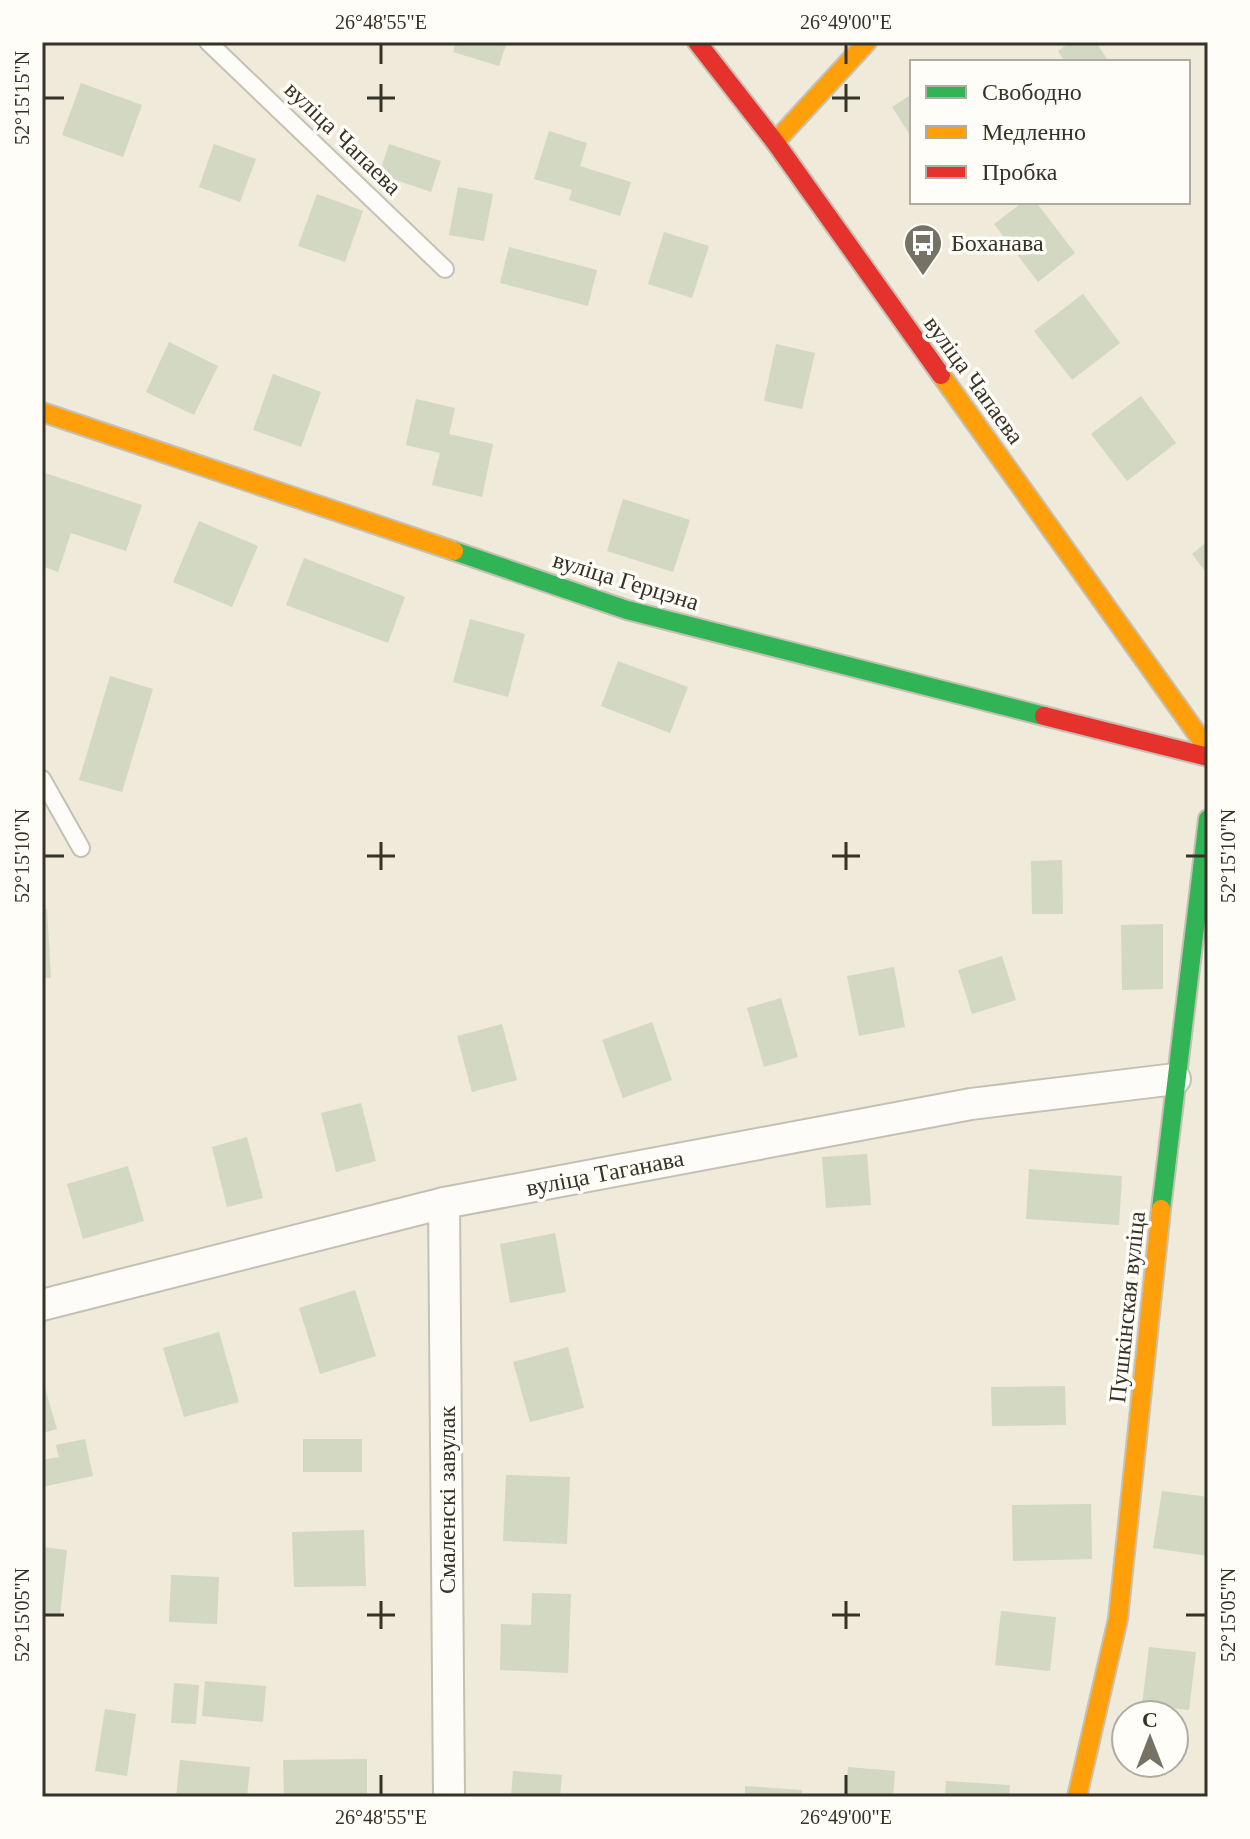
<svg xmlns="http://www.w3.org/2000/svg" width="1250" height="1839" viewBox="0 0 1250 1839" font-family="Georgia,serif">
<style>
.building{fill:#d2d8c1}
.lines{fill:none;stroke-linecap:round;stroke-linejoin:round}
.lane-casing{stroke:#c4c1b4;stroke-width:20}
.street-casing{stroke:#c4c1b4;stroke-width:34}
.fast-casing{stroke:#c4c1b4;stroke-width:22}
.slow-casing{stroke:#c4c1b4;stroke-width:22}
.jam-casing{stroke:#c4c1b4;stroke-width:22}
.lane{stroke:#fdfcf9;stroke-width:16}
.street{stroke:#fdfcf9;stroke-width:30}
.fast{stroke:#30b455;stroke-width:18}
.slow{stroke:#ff9f0a;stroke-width:18}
.jam{stroke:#e5322d;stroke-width:18}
.ticks{fill:none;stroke:#353226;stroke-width:3}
.labels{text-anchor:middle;stroke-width:7;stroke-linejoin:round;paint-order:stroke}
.street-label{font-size:24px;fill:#353226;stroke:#fefdf7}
.poi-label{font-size:24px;fill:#353226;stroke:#fefdf7;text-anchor:start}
.neatline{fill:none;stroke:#353226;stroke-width:3}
.ticks-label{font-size:20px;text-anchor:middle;fill:#353226}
</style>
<rect width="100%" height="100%" fill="#efead9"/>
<g class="building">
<polygon points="456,42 507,42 499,66 453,52"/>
<polygon points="1070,42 1096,42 1109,62 1065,62 1058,51"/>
<polygon points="81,83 142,105 123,157 62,135"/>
<polygon points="912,94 912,138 892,107"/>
<polygon points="549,131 587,143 580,166 631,182 620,216 569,200 572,190 534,179"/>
<polygon points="214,144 256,159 240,202 199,187"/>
<polygon points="389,144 441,161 431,192 379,174"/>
<polygon points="458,187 493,194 484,241 449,235"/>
<polygon points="317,194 363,211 345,262 298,246"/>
<polygon points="1023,202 1036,202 1075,253 1038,282 994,224"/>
<polygon points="664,232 709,246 692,298 648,284"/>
<polygon points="509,247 597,270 588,306 500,283"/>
<polygon points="1083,294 1120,343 1072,380 1034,331"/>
<polygon points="169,342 218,366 194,415 146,392"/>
<polygon points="776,344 815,353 802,409 764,401"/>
<polygon points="273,374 321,392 301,447 253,430"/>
<polygon points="1141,396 1176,443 1127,481 1091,434"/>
<polygon points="416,399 455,408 449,434 493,444 482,497 432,485 440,453 406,445"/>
<polygon points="42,472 142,505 126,551 71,533 58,572 42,566"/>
<polygon points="623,499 690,520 673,572 607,551"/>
<polygon points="199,521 258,546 232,607 173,582"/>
<polygon points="1208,541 1208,575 1192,554"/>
<polygon points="304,558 405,597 388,643 286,605"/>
<polygon points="470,619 525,634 508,697 453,682"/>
<polygon points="618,661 688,687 670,733 601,706"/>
<polygon points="110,676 153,689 122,792 79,780"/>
<polygon points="1062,860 1063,914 1032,914 1031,861"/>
<polygon points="42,909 47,909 51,978 42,978"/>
<polygon points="1163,924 1163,989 1122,990 1121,925"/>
<polygon points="1002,956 1016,1000 972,1014 958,970"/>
<polygon points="894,967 905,1027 859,1036 847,976"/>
<polygon points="781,998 798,1057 764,1067 747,1008"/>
<polygon points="652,1022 672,1080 623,1098 602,1040"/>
<polygon points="502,1024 517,1080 472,1092 457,1036"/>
<polygon points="361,1103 376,1161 336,1172 321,1113"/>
<polygon points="247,1137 263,1198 227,1207 212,1147"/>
<polygon points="867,1154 871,1205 826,1208 822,1157"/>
<polygon points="128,1166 144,1221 83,1239 67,1184"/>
<polygon points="1029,1169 1122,1176 1119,1225 1026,1219"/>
<polygon points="555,1233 566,1292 510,1303 500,1244"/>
<polygon points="355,1290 376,1356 320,1374 299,1308"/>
<polygon points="219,1332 239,1402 184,1417 163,1348"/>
<polygon points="568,1347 584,1408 530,1422 513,1362"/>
<polygon points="42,1378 57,1429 42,1433"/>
<polygon points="1065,1386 1066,1425 992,1426 991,1387"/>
<polygon points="85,1439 93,1476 42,1487 42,1460 59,1457 56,1445"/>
<rect x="303" y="1439" width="59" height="33"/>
<polygon points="506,1475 570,1477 567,1544 503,1541"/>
<polygon points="1162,1491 1208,1497 1208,1556 1153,1548"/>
<polygon points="1091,1504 1092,1559 1013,1561 1012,1505"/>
<polygon points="364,1530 366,1586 294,1587 292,1532"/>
<polygon points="42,1547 67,1550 60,1615 42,1613"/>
<polygon points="171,1575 219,1577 217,1624 169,1622"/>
<polygon points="532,1593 571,1594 568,1673 500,1670 501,1624 531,1625"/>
<polygon points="1001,1611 1056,1617 1050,1671 995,1665"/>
<polygon points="1149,1647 1196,1652 1189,1710 1142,1705"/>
<polygon points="205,1681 266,1686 263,1722 202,1716"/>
<polygon points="174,1683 199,1685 196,1724 171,1723"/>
<polygon points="105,1709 136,1714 127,1776 95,1771"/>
<polygon points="367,1759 367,1797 284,1797 283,1760"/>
<polygon points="180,1760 250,1767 247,1797 176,1797"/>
<polygon points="848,1767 895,1771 893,1797 845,1797"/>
<polygon points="513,1771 562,1775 560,1797 511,1797"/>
<polygon points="946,1781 1010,1785 1009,1797 945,1797"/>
<polygon points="745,1786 802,1790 802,1797 745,1797"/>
</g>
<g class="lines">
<g class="lane-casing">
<g id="lane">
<polyline points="208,42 445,269"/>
<polyline points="42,779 81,848"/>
</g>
</g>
<g class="street-casing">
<g id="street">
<polyline points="444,1203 449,1797"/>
<polyline points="42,1305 444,1203 971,1104 1175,1079"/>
</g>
</g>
<g class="fast-casing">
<g id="fast">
<polyline points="454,551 627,610 1044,716"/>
<polyline points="1161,1209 1208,819"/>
</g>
</g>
<g class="slow-casing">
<g id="slow">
<polyline points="775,142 867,42"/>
<polyline points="941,375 1208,749"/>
<polyline points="42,412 454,551"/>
<polyline points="1077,1797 1118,1619 1161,1209"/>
</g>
</g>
<g class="jam-casing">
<g id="jam">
<polyline points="697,42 775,142 941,375"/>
<polyline points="1044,716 1208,757"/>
</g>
</g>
<use href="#lane" class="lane"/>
<use href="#street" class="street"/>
<use href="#fast" class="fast"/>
<use href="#slow" class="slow"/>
<use href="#jam" class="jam"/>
</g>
<path class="ticks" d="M 381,44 L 381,64M 846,44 L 846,64M 381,84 L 381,112M 846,84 L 846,112M 44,98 L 64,98M 367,98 L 395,98M 832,98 L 860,98M 381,842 L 381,870M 846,842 L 846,870M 44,856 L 64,856M 367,856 L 395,856M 832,856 L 860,856M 1186,856 L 1206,856M 381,1601 L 381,1629M 846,1601 L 846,1629M 44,1615 L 64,1615M 367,1615 L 395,1615M 832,1615 L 860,1615M 1186,1615 L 1206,1615M 381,1775 L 381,1795M 846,1775 L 846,1795"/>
<defs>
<g id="bus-pin" transform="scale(2)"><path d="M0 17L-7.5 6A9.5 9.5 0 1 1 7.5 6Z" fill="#767265" stroke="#fefdf7"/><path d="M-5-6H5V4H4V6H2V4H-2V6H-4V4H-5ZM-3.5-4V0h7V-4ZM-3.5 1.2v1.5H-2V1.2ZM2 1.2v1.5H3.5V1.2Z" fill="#fff"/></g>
</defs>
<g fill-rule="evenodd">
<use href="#bus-pin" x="923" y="243"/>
</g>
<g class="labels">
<g class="street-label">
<text transform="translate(343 138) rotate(44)" y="8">вуліца Чапаева</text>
<text transform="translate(974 380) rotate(54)" y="8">вуліца Чапаева</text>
<text transform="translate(626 581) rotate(17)" y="8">вуліца Герцэна</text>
<text transform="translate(605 1173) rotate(-11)" y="8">вуліца Таганава</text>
<text transform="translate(1127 1307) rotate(-84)" y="8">Пушкінская вуліца</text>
<text transform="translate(447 1500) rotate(-90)" y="8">Смаленскі завулак</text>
</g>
<g class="poi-label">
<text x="951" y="251">Боханава</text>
</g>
</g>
<rect width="1250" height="1839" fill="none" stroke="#fefdf7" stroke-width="88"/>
<rect x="910" y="60" width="280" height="144" fill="#fefdf7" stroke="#aeaca3" stroke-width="2"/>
<rect x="926" y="86" width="40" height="12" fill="#30b455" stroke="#aeaca3" stroke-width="2"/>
<text x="982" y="100" font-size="24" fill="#353226">Свободно</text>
<rect x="926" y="126" width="40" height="12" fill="#ff9f0a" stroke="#aeaca3" stroke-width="2"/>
<text x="982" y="140" font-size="24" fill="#353226">Медленно</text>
<rect x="926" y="166" width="40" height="12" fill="#e5322d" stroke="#aeaca3" stroke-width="2"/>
<text x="982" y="180" font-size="24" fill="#353226">Пробка</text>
<g transform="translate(1150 1739)"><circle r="38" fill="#fefdf7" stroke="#aeaca3" stroke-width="2"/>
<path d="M0-6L14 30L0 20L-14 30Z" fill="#767265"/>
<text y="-12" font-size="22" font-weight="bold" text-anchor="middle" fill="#353226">С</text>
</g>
<rect x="44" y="44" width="1162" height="1751" class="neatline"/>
<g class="ticks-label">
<text x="381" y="29">26°48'55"E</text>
<text x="846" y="29">26°49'00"E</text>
<text transform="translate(22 98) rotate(-90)" y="7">52°15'15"N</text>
<text transform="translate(22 856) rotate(-90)" y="7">52°15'10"N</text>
<text transform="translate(1228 856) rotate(-90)" y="7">52°15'10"N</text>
<text transform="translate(22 1615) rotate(-90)" y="7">52°15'05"N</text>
<text transform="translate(1228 1615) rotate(-90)" y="7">52°15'05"N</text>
<text x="381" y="1824">26°48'55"E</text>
<text x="846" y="1824">26°49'00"E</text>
</g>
</svg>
